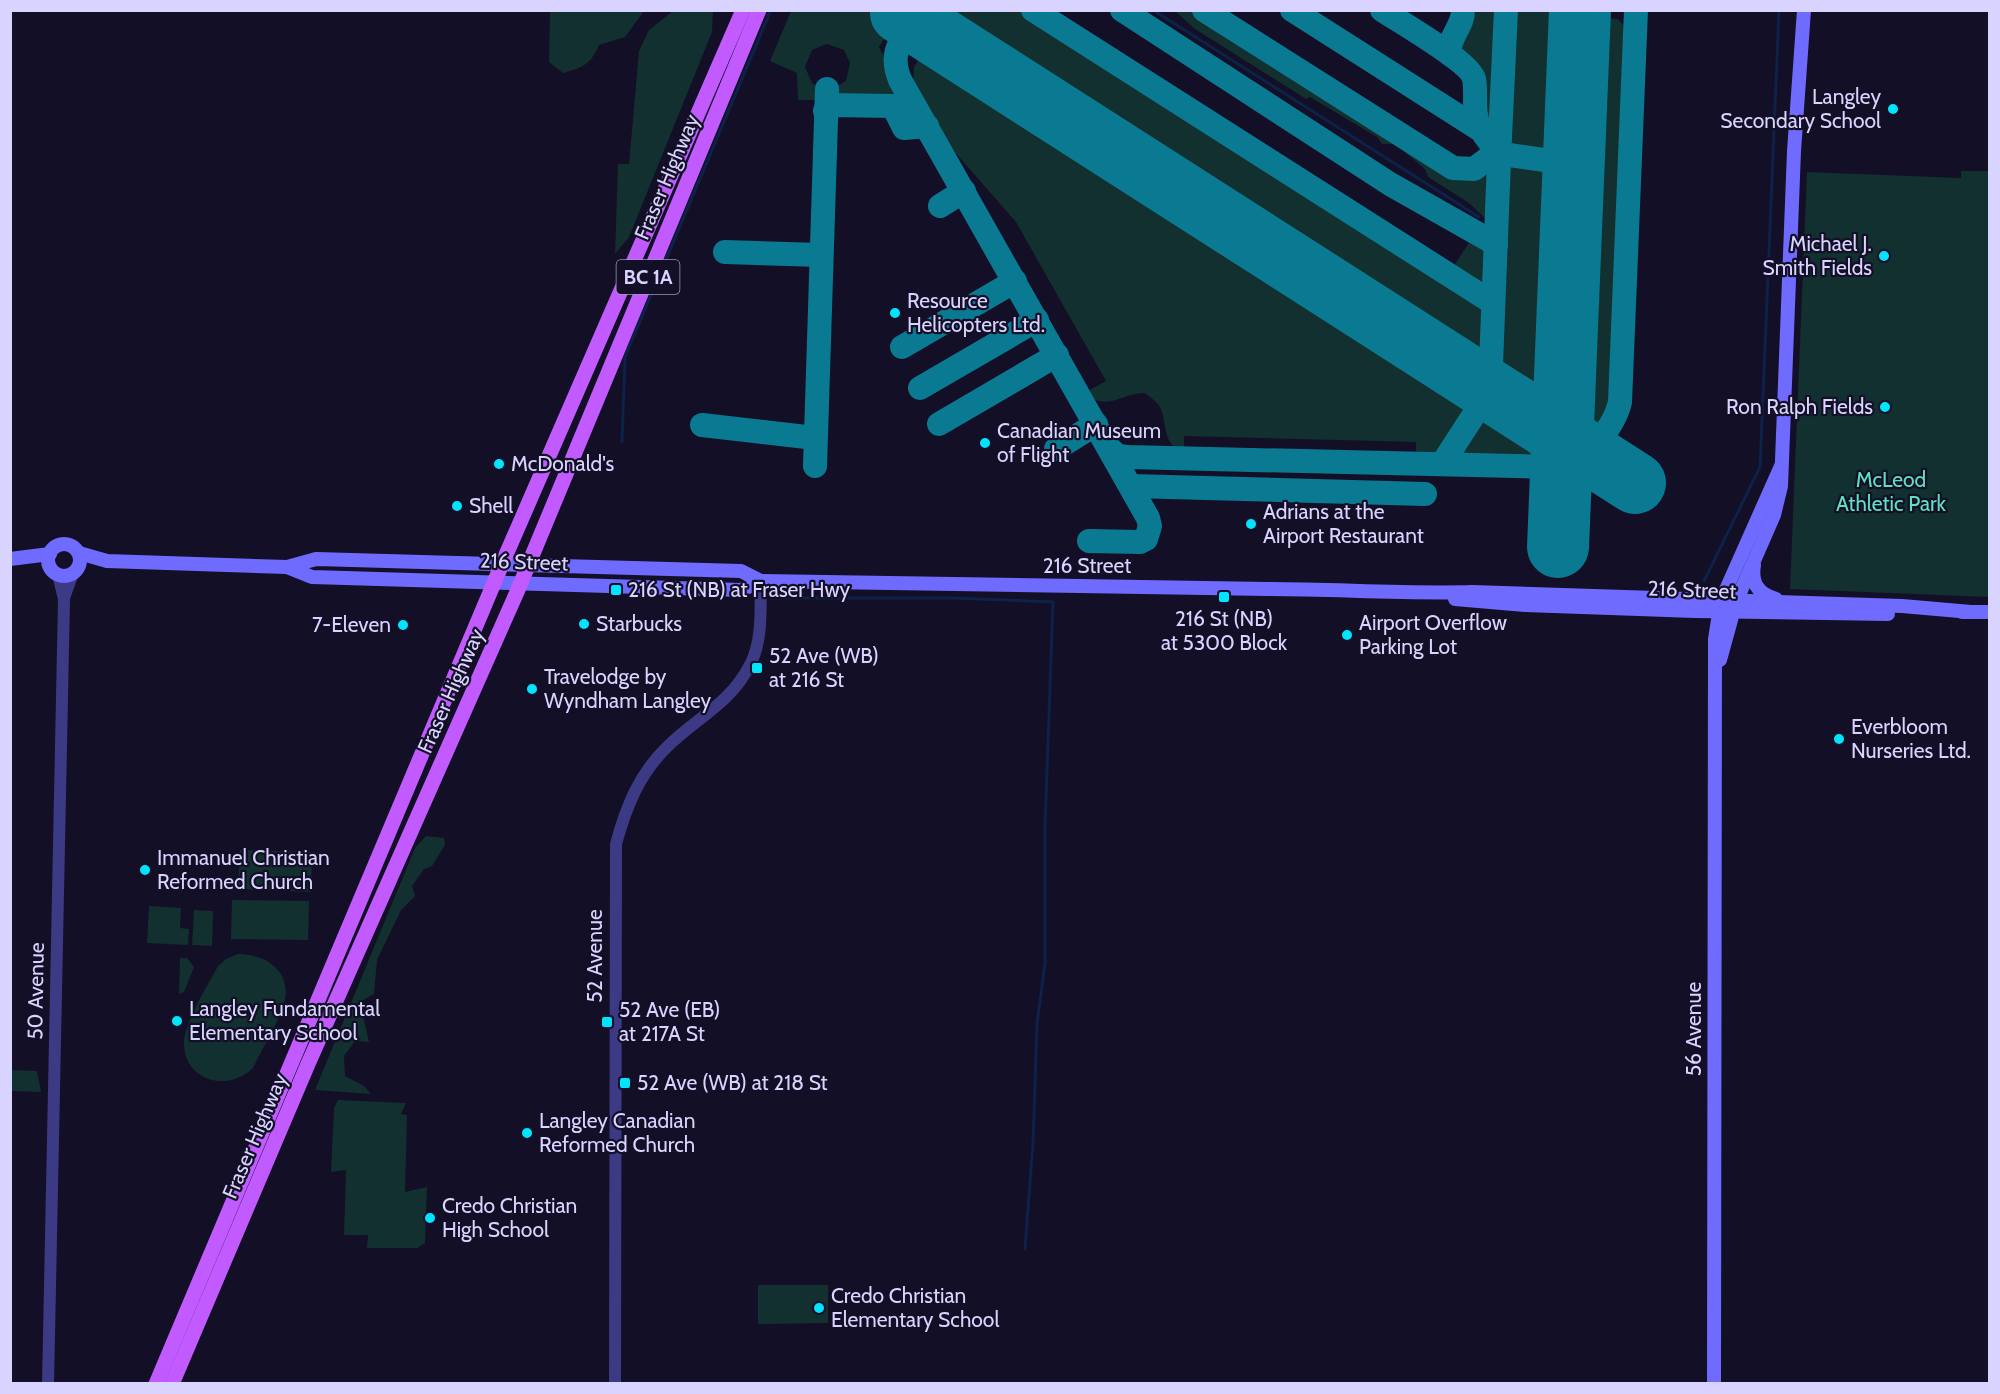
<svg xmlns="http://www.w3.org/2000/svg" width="2000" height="1394" viewBox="0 0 2000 1394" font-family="Cabin,sans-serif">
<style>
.green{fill:#12302f}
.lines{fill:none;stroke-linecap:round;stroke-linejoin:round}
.stream{stroke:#0c2248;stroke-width:3}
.taxiway{stroke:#0a7a92;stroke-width:24}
.runway{stroke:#0a7a92;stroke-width:62}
.tertiary{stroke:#3d3a85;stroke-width:12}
.secondary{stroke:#6f6bff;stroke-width:14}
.primary{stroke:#c25bff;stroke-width:15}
.poi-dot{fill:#00e5ff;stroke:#130f26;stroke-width:2}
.labels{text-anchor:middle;stroke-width:4.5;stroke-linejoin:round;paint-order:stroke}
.shield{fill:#130f26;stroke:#9e99be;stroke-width:1.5}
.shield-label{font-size:20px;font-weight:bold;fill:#d9d4ff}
.poi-label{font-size:21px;fill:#d9d4ff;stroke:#130f26;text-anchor:start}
.street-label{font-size:21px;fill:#d9d4ff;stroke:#130f26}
.park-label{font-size:21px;fill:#5fe0c0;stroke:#130f26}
</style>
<rect width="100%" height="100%" fill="#130f26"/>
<g class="green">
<polygon points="1477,10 1564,11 1558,152 1555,155 1512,149 1488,127 1482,113 1479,71 1455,51 1455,48"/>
<path d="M 550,11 L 550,10 L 644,11 L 625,37 L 599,45 C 590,65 584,67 563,73 L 549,62 Z"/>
<polygon points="673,11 713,11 712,32 629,237 615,254 618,164 629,164 639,51 649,30"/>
<polygon points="791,11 902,11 879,47 903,95 898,101 833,98 832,89 846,81 850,63 844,50 827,44 812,50 805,67 812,83 823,89 822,100 798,100 797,73 770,61"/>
<polygon points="948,11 1026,11 1488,305 1485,368 953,27"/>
<polygon points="1175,11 1199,11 1451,171 1469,174 1494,162 1492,225 1469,203 1428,177 1425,169 1395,144 1382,144 1377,137 1310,97 1306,99 1195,29"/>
<polygon points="1608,18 1618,19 1630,33 1615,405 1597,429 1590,435 1579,428 1595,29"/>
<path d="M 935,53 L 1478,399 L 1441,457 L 1416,456 L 1416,442 L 1184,436 L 1184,450 C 1162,448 1167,421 1160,407 C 1157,402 1150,397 1145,393 C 1126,392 1111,408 1093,399 L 1088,391 L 1106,381 L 1016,222 L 945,141 L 913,86 L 914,67 L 921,55 Z"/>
<polygon points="1512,160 1555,167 1558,172 1547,408 1496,375 1506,164"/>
<polygon points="1961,171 1989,171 1989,597 1790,589 1807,172 1961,178"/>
<polygon points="1473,237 1491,248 1490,281 1487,284 1474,285 1451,270"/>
<polygon points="1488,405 1547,443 1544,460 1453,457"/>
<polygon points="426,836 444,838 445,845 432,866 424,869 412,886 415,896 401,910 377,960 374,994 360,1002 369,1042 355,1041 344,1056 345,1076 364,1086 371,1094 315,1090 415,848"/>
<polygon points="240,850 312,852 311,892 238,889"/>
<polygon points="232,900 309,901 308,940 231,939"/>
<polygon points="149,906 181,908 180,928 189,929 188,945 147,943"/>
<polygon points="194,910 213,911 212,946 192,945"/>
<path d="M 238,954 C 264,954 290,969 285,999 C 282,1016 261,1051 253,1068 C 228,1093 183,1081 184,1042 C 185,1021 208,985 218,966 L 226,959 Z"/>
<polygon points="180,958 187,958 194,967 184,992 179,994"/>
<polygon points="11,1070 37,1071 41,1092 11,1091"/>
<polygon points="338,1100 406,1103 401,1114 407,1115 405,1192 427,1187 425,1243 417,1248 367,1248 368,1235 344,1235 346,1170 331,1172 334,1108"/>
<polygon points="758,1285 828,1285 828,1323 758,1324"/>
</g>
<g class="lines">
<g class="stream">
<polyline points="1153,10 1479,217"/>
<polyline points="622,442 625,357 771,10"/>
<polyline points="1704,581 1760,467 1779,10"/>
<polyline points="771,598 952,598 1053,602 1045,827 1045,963 1037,1024 1033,1143 1025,1249"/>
</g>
<g class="taxiway">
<polyline points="1033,10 1493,303"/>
<polyline points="1122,10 1390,184 1496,244"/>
<polyline points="1204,10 1453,168 1474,169 1495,153 1573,164"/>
<polyline points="1292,10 1482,131"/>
<path d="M 1382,10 C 1400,22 1470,62 1474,79 C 1477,94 1472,112 1479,125 C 1485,140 1495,144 1499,160 L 1490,390 L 1442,464"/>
<path d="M 935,34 L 914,31 C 894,42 892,60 900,80 L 1148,518 L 1150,526 L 1146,539 L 1140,542 L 1089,541"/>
<path d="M 1451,55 C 1445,41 1464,26 1463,10"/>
<polyline points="825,111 829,105 893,106 904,128 927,126"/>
<polyline points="1499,158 1506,10"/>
<polyline points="940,206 964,191"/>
<polyline points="725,252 821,255"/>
<polyline points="902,347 1015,281"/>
<polyline points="920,388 1037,320"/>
<polyline points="939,424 1057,355"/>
<polyline points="702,425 815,438"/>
<polyline points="1056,449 1096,424"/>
<path d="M 1110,449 L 1118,456 L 1128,457 L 1553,467 C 1582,467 1614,429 1620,402 L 1636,10"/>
<polyline points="815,466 827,89"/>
<polyline points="1131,486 1425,494"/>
</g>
<g class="runway">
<polyline points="901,13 1635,483"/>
<polyline points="1558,547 1580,10"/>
</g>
<g class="tertiary">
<polyline points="64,598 73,573"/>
<polyline points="48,1384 64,599 58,574"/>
<path d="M 615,1384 L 616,844 C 626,807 639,774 667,747 C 698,716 730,705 751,663 C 763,638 760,609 761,581"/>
</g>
<g class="secondary">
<circle cx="64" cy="560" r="16"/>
<polyline points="79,553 107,561 287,567 316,559 741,571 761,581"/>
<polyline points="10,559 50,554"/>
<path d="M 1754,565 C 1751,583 1758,594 1776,599"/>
<path d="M 287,567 L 312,577 L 741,590 L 761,581 C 930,585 1099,587 1268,589 C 1336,589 1404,594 1472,592 L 1902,606 L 1971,612"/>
<polyline points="1455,599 1525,605 1695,611 1888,614"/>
<polyline points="1962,612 1990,612"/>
<polyline points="1720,660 1736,602 1774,515 1781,486 1794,151 1804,10"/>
<polyline points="1714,1384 1715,639 1721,601 1781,466"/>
</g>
<g class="primary">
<polyline points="156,1384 502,564 743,10"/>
<polyline points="172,1384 308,1064 517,592 759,10"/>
</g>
</g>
<g class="poi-dot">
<circle cx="1893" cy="109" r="6"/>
<circle cx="1884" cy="256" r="6"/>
<circle cx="895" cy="313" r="6"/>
<circle cx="1885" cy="407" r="6"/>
<circle cx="985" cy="443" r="6"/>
<circle cx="499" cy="464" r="6"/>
<circle cx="457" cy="506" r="6"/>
<circle cx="1251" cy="524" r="6"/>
<rect x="610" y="584" width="12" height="12" rx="3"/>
<rect x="1218" y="591" width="12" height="12" rx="3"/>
<circle cx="584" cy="624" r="6"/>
<circle cx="403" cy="625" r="6"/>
<circle cx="1347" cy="635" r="6"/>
<rect x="751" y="662" width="12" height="12" rx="3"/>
<circle cx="532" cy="689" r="6"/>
<circle cx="1839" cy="739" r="6"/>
<circle cx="145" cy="870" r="6"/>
<circle cx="177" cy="1021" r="6"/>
<rect x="601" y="1016" width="12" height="12" rx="3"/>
<rect x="619" y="1077" width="12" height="12" rx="3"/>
<circle cx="527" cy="1133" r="6"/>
<circle cx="430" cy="1218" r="6"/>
<circle cx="819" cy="1308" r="6"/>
</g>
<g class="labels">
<rect class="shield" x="616.5" y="260" width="63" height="34" rx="4.5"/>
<g class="shield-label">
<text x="648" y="284">BC 1A</text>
</g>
<g class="poi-label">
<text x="1881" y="104" text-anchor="end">Langley<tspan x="1881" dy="24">Secondary School</tspan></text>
<text x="1872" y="251" text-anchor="end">Michael J.<tspan x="1872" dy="24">Smith Fields</tspan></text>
<text x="907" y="308">Resource<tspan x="907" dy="24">Helicopters Ltd.</tspan></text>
<text x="1873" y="414" text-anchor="end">Ron Ralph Fields</text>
<text x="997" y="438">Canadian Museum<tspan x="997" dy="24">of Flight</tspan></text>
<text x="511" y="471">McDonald's</text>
<text x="469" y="513">Shell</text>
<text x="1263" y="519">Adrians at the<tspan x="1263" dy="24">Airport Restaurant</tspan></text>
<text x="628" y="597">216 St (NB) at Fraser Hwy</text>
<text x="1224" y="626" text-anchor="middle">216 St (NB)<tspan x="1224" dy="24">at 5300 Block</tspan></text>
<text x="1359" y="630">Airport Overflow<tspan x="1359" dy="24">Parking Lot</tspan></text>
<text x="596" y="631">Starbucks</text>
<text x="391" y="632" text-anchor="end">7-Eleven</text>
<text x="769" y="663">52 Ave (WB)<tspan x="769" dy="24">at 216 St</tspan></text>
<text x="544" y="684">Travelodge by<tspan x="544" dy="24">Wyndham Langley</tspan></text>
<text x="1851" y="734">Everbloom<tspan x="1851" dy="24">Nurseries Ltd.</tspan></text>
<text x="157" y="865">Immanuel Christian<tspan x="157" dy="24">Reformed Church</tspan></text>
<text x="189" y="1016">Langley Fundamental<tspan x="189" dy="24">Elementary School</tspan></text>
<text x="619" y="1017">52 Ave (EB)<tspan x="619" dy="24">at 217A St</tspan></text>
<text x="637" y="1090">52 Ave (WB) at 218 St</text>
<text x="539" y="1128">Langley Canadian<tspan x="539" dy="24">Reformed Church</tspan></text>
<text x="442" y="1213">Credo Christian<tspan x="442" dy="24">High School</tspan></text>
<text x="831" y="1303">Credo Christian<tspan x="831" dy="24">Elementary School</tspan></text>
</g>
<g class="street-label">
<text transform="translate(667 177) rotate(-67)" y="7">Fraser Highway</text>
<text transform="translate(524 562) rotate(2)" y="7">216 Street</text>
<text x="1087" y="573">216 Street</text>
<text transform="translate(1692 590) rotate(2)" y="7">216 Street</text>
<text transform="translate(451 691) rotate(-66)" y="7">Fraser Highway</text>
<text transform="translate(595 956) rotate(-90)" y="7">52 Avenue</text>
<text transform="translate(36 991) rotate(-89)" y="7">50 Avenue</text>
<text transform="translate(1694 1029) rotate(-90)" y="7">56 Avenue</text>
<text transform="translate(255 1136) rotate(-67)" y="7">Fraser Highway</text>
</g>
<g class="park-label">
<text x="1891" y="487">McLeod<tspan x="1891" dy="24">Athletic Park</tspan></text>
</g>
</g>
<rect width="2000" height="1394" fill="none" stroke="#d9d4ff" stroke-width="24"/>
</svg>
